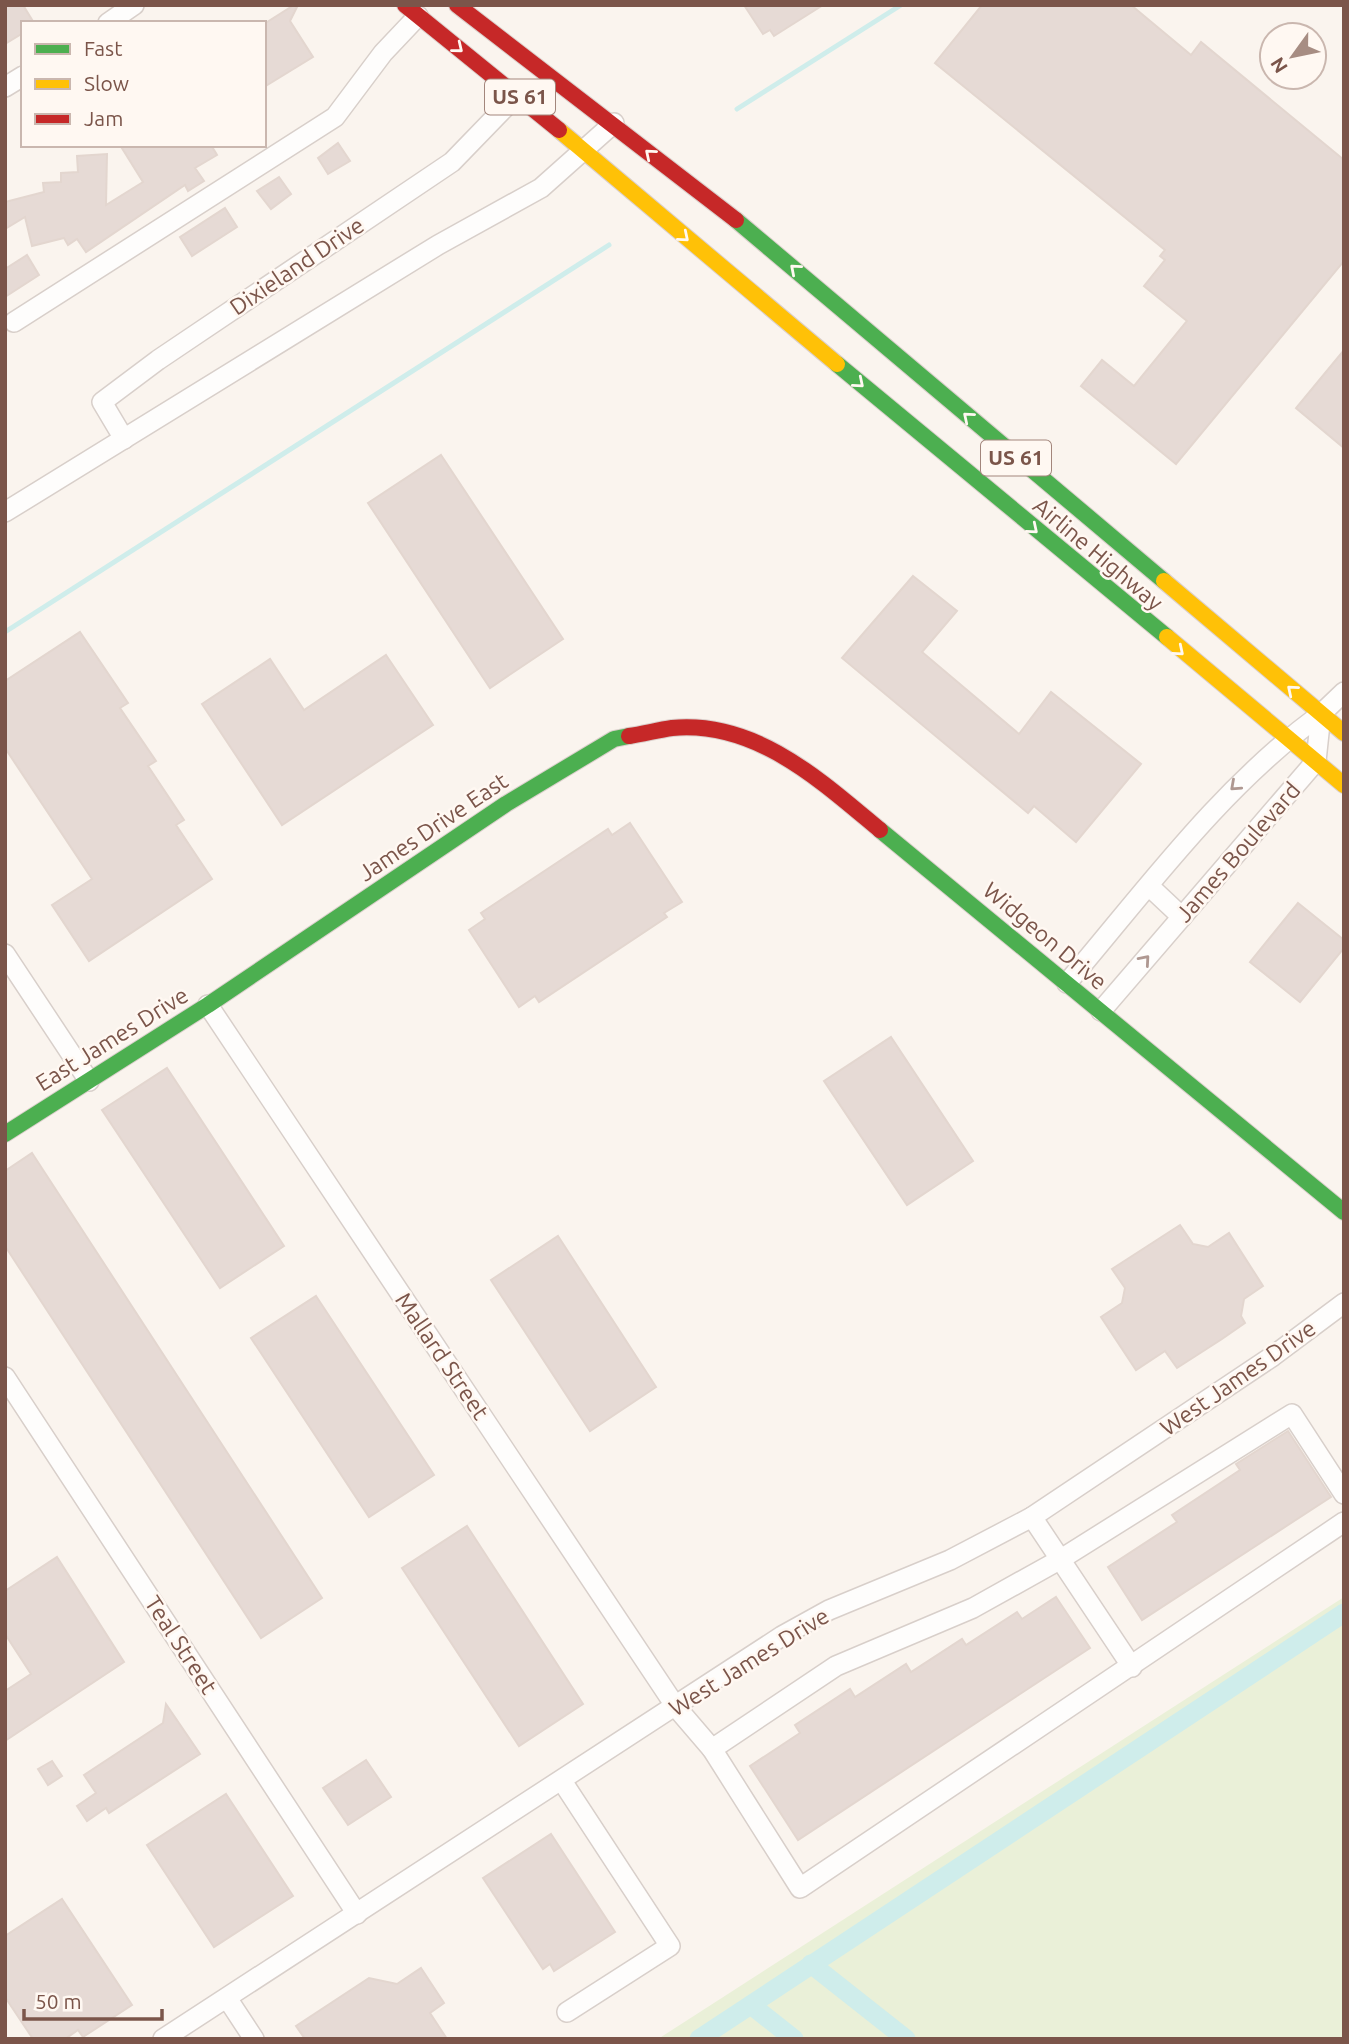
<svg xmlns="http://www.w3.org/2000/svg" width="1349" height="2044" viewBox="0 0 1349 2044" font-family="Ubuntu,sans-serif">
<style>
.green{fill:#eaf0d8}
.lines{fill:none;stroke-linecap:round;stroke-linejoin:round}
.stream{stroke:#cfedeb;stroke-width:5}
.canal{stroke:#cfedeb;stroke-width:19}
.building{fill:#e6dad5;stroke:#e3d6cf;stroke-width:2}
.street-casing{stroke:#d8cfca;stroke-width:22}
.fast-casing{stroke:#dbd0cc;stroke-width:18}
.slow-casing{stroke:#dbd0cc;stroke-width:18}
.jam-casing{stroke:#dbd0cc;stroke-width:18}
.street{stroke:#fefdfc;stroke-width:19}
.fast{stroke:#4caf50;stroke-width:16}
.slow{stroke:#ffc107;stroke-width:16}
.jam{stroke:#c62828;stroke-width:16}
.oneway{stroke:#fff8f2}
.oneway2{stroke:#af9891}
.labels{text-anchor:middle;stroke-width:5;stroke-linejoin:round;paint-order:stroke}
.shield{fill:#fff8f2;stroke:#a3867c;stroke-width:2}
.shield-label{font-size:21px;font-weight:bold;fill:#7b554a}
.street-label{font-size:23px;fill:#7b554a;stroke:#fff8f2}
</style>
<rect width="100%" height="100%" fill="#faf4ee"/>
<polygon class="green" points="1344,1597 1344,2039 658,2039"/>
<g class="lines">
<g class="stream">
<polyline points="737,109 901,5"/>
<polyline points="5,632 609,245"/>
</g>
<g class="canal">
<polyline points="811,1964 906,2039"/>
<polyline points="751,2005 794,2039"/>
<polyline points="699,2039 1344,1613"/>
</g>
</g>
<g class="building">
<polygon points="5,5 23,5 34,23 23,23 23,33 5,44"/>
<polygon points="294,5 298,5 290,21 313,57 264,87 264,24"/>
<polygon points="744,5 823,5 774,36 770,30 763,34"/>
<polygon points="982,5 1131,5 1191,55 1201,42 1344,160 1344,261 1176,464 1081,386 1102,360 1134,386 1187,321 1144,286 1165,260 1160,256 1165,250 935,63"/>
<polygon points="338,143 350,161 328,174 318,158"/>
<polygon points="120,145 211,145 217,155 195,168 204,181 188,191 185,185 86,252 77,239 68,245 64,238 32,246 25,217 5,229 5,202 44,192 43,183 61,182 61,173 78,172 77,156 107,154 106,205 143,182"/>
<polygon points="279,177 291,194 271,209 257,191"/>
<polygon points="225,208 237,227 192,256 180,237"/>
<polygon points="27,255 39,275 5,297 5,269"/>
<polygon points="1344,350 1344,448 1296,408"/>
<polygon points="441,455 563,639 490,688 368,503"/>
<polygon points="913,576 957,611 922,652 1019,734 1051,692 1141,764 1076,842 1034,806 1028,813 842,658"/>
<polygon points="80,632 128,703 120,708 156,761 148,766 184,820 176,825 212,879 89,961 52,905 92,879 5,748 5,681"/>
<polygon points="386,655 433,725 282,825 202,704 270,659 304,710"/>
<polygon points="630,823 682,902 664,913 667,917 539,1002 535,996 519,1007 469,930 485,919 481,913 608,829 612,835"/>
<polygon points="1298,903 1344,940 1344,948 1300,1002 1250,962"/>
<polygon points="891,1037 973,1161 907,1205 824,1081"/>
<polygon points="167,1068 284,1246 220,1288 102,1110"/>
<polygon points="32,1153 322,1598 261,1638 5,1246 5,1171"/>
<polygon points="1180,1225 1193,1244 1208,1247 1229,1233 1263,1286 1244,1299 1241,1316 1245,1323 1222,1339 1177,1368 1165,1351 1136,1370 1101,1317 1122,1303 1125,1288 1112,1269"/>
<polygon points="558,1236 656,1387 590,1431 491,1280"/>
<polygon points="316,1296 434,1475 369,1517 251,1338"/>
<polygon points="1288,1431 1331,1497 1142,1620 1108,1567 1177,1522 1172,1515 1240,1470 1236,1464"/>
<polygon points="467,1526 583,1704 519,1746 402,1568"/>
<polygon points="57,1557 124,1662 5,1741 5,1691 31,1674 5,1634 5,1591"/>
<polygon points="1056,1597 1090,1648 798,1840 750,1766 800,1733 795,1725 850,1689 855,1697 906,1664 911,1672 962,1639 966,1645 1017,1612 1022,1619"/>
<polygon points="166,1704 200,1754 109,1813 106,1808 87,1821 77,1806 96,1793 84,1775 163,1723"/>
<polygon points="366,1760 391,1797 348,1825 323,1788"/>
<polygon points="52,1761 62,1776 48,1785 38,1769"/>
<polygon points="226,1794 293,1896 214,1947 147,1845"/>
<polygon points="551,1834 615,1932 554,1971 550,1964 543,1969 483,1878"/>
<polygon points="62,1899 132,2005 83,2037 78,2030 65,2039 33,2039 5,1997 5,1936"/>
<polygon points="421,1968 444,2003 430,2013 447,2039 305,2039 296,2026 369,1978 397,1984"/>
</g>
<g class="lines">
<g class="street-casing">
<g id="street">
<polyline points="108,23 134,5"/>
<polyline points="5,87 23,76"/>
<polyline points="14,322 335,117 383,53 418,16"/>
<polyline points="124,439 102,402 158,360 452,162 517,95"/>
<polyline points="5,512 438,245 541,188 614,123"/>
<polyline points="1321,714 1344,692"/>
<polyline points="1149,886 1182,917"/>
<polyline points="5,954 89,1081"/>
<path d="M 1067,983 C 1147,889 1220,788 1321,714 L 1316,761 L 1101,1011"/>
<polyline points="208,1005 676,1707 712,1749"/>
<polyline points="5,1377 357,1914"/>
<polyline points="1344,1494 1292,1414 1061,1559 973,1608 836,1666 712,1749 800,1888 1344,1522"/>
<polyline points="1032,1517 1132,1667"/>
<polyline points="562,1781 670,1946 567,2012"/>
<polyline points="227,1998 254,2039"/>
<polyline points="163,2039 782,1636 829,1610 950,1560 1032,1517 1273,1356 1344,1303"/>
</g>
</g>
<g class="fast-casing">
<g id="fast">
<polyline points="736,220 1164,581"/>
<polyline points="837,364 1167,637"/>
<polyline points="880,830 1344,1212"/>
<polyline points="5,1134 208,1005 506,804 614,739 629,736"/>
</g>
</g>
<g class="slow-casing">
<g id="slow">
<polyline points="559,130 837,364"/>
<polyline points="1164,581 1344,733"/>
<polyline points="1167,637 1344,785"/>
</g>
</g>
<g class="jam-casing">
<g id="jam">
<polyline points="405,5 559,130"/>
<polyline points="457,5 736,220"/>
<path d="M 629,736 C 643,734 658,730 672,728 C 756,720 821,781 880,830"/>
</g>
</g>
<use href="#street" class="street"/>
<use href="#fast" class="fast"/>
<use href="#slow" class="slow"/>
<use href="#jam" class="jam"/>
</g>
<defs><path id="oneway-chevron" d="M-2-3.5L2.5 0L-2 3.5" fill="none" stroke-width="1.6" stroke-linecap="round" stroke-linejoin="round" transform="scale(1.75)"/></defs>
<g class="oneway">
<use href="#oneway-chevron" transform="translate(458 48) rotate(39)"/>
<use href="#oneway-chevron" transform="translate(650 154) rotate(-140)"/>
<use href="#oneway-chevron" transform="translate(684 237) rotate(40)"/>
<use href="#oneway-chevron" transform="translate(795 269) rotate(-139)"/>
<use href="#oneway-chevron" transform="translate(859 383) rotate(40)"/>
<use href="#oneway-chevron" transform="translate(968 417) rotate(-140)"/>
<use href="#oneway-chevron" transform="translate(1033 529) rotate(40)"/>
<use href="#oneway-chevron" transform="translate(1179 651) rotate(40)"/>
<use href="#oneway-chevron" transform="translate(1292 690) rotate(-140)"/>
</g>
<g class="oneway2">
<use href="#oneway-chevron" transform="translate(1235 786) rotate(138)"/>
<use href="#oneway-chevron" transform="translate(1145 960) rotate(-49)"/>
</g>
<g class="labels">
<g class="shield">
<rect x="485" y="79.5" width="70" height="35" rx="5"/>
<rect x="981" y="440.5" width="70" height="35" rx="5"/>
</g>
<g class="shield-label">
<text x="520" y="104">US 61</text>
<text x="1016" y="465">US 61</text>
</g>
<g class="street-label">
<text transform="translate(297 266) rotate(-34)" y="8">Dixieland Drive</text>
<text transform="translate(1098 554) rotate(40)" y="8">Airline Highway</text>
<text transform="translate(433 827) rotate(-34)" y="8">James Drive East</text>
<text transform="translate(1238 852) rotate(-49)" y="8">James Boulevard</text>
<text transform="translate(1045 936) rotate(40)" y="8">Widgeon Drive</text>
<text transform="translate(112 1039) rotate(-32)" y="8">East James Drive</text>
<text transform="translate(442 1356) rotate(56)" y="8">Mallard Street</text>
<text transform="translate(1238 1378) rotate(-35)" y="8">West James Drive</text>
<text transform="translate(181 1645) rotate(57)" y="8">Teal Street</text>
<text transform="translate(749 1662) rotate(-32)" y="8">West James Drive</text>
</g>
</g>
<rect width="1349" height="2044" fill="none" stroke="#7b554a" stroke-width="14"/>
<rect x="21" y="21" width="245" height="126" fill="#fff8f2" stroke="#cab7af" stroke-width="2"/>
<rect x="35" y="44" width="35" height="10" fill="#4caf50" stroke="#cab7af" stroke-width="2"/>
<text x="84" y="56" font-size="21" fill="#7b554a">Fast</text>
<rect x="35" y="79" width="35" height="10" fill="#ffc107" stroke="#cab7af" stroke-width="2"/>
<text x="84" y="91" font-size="21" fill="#7b554a">Slow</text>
<rect x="35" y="114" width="35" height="10" fill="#c62828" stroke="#cab7af" stroke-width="2"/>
<text x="84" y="126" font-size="21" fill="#7b554a">Jam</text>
<g transform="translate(1293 56) rotate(237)"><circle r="33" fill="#fff8f2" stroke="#cab7af" stroke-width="2"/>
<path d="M0-5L12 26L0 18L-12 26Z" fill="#a78d83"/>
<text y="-10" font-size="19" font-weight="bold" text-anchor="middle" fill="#7b554a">N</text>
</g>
<path d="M24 2009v10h138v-10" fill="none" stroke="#7b554a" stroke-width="3.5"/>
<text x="35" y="2009" font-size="21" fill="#7b554a" stroke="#fff8f2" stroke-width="5" paint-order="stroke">50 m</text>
</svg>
